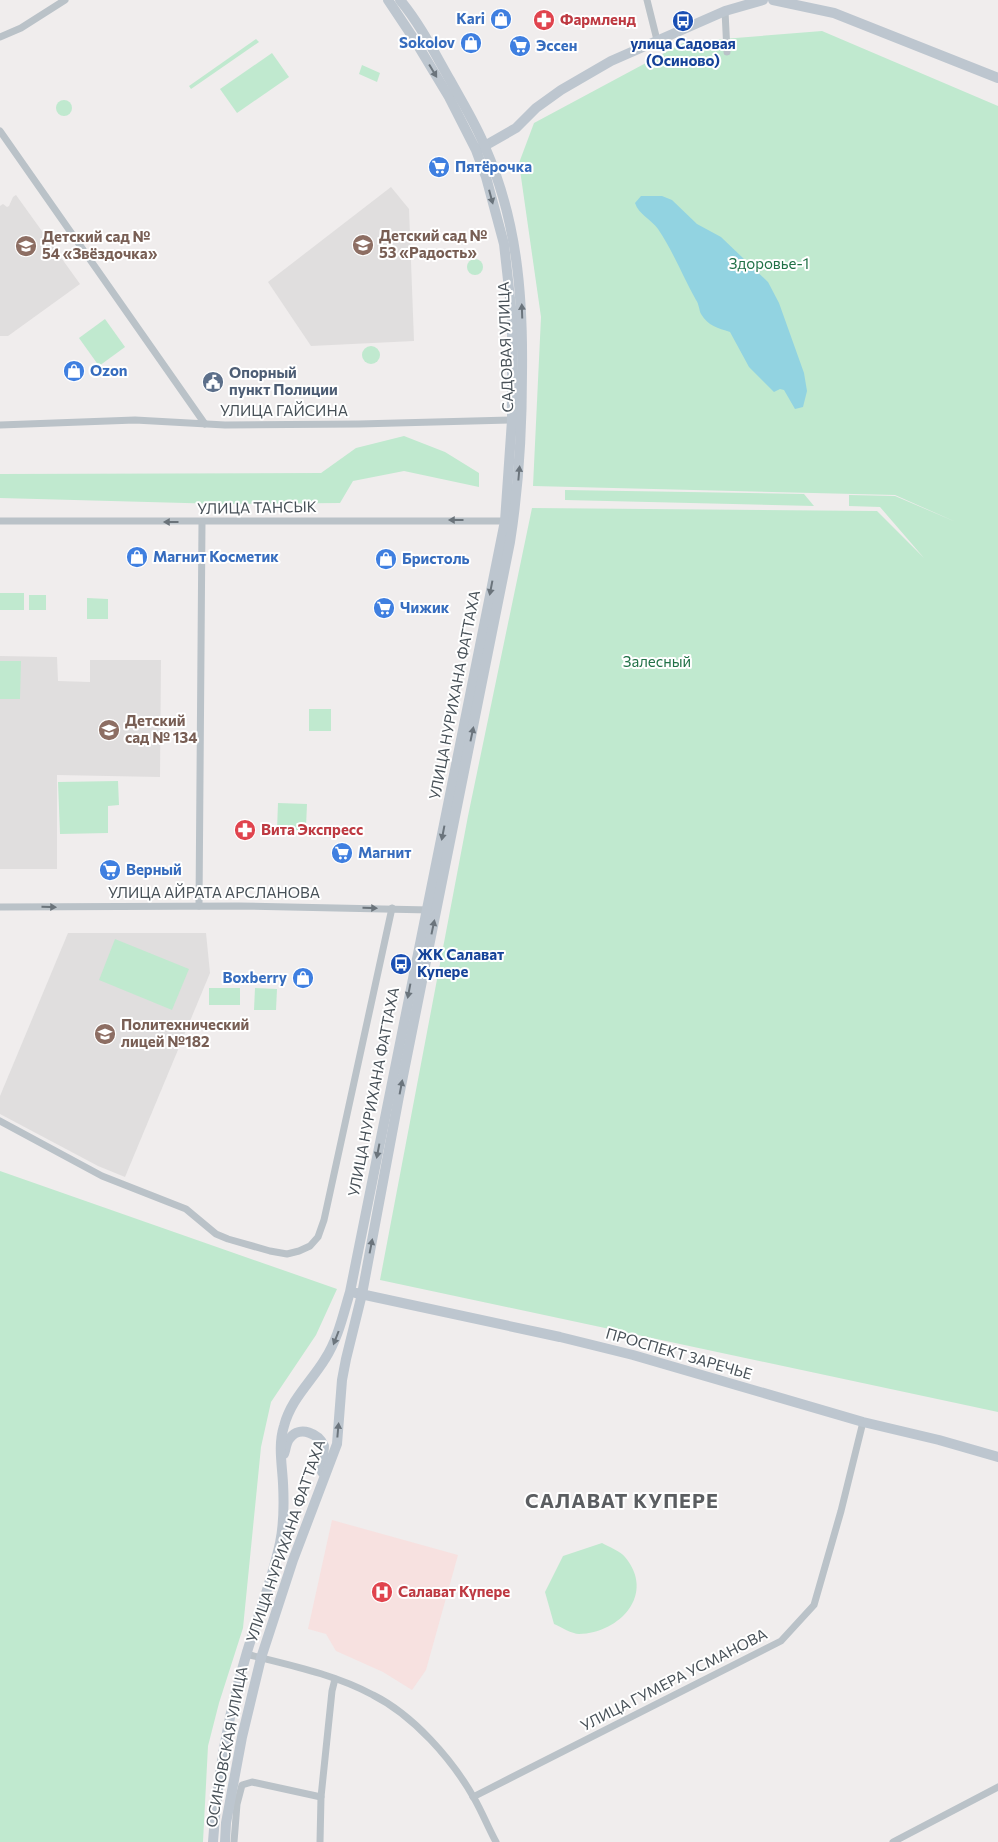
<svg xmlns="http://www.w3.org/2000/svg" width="998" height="1842" viewBox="0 0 998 1842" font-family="Commissioner,sans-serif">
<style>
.education{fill:#e0dede}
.medical{fill:#f7e1e0}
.green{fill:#c0e9cf}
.water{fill:#92d3e1}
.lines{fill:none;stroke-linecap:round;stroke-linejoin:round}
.street{stroke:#bac2c8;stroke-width:7}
.secondary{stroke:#bdc6cf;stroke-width:10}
.oneway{fill:#6b747c}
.oneway2{fill:#6a737a}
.labels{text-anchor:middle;stroke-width:4;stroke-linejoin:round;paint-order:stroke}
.shop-label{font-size:15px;font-weight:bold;fill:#366cbe;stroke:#fff;text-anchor:start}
.health-label{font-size:15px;font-weight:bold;fill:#be3a42;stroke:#fff;text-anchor:start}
.transit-label{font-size:15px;font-weight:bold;fill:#164399;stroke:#fff}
.education-label{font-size:15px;font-weight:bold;fill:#785e54;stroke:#fff;text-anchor:start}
.park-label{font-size:15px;fill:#217147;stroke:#fff}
.street-label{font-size:15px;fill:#485158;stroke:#fff}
.service-label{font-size:15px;font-weight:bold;fill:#4e5e75;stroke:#fff;text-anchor:start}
.district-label{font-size:20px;font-weight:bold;letter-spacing:1px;fill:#5b5e61;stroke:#fff}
</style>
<rect width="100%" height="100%" fill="#f0eded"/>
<g class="education">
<polygon points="391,187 409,209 414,341 311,346 268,282"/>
<polygon points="16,195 80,284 8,336 0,336 0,206 3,204 7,207 9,206 13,197"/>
<polygon points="0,656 57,657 58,681 90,682 90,660 161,660 160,777 57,775 57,869 0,869"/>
<polygon points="68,933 206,933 210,973 125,1177 98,1166 0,1114 0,1096"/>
</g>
<polygon class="medical" points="332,1520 458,1555 426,1670 412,1690 383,1672 336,1651 326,1634 308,1629"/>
<g class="green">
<polygon points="822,31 998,106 998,1412 380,1280 468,816 532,508 877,511 924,558 880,507 849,506 849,495 895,496 956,522 895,495 533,486 541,317 519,163 534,123 685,42"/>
<polygon points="256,39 259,42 191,89 189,86"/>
<polygon points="272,53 289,77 237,113 220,89"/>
<polygon points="362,65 380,73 377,82 359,74"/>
<circle cx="64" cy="108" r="8"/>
<circle cx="475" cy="267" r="8"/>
<polygon points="105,319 125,347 99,366 79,338"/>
<circle cx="371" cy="355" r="9"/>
<polygon points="404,436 445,452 479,473 479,487 404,471 353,481 340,503 222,504 0,498 0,474 321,473 356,448"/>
<polygon points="565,490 804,494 814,506 565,500"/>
<rect x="0" y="593" width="24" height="17"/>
<rect x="29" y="595" width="17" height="15"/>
<polygon points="87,598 108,599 108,619 87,619"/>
<polygon points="0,661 21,661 20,699 0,699"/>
<rect x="309" y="709" width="22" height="22"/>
<polygon points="118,781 119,805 108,806 108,833 60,834 58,782"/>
<polygon points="278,803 307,804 306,827 303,830 277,830"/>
<polygon points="115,939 189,969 172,1010 99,980"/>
<rect x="209" y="988" width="31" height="17"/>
<polygon points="255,988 277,989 276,1010 254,1010"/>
<polygon points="0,1171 337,1289 316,1335 271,1402 261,1447 243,1628 219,1703 208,1746 203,1842 0,1842"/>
<path d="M 602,1543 C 609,1547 620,1551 625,1557 C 656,1594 620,1633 579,1634 C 572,1634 561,1627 554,1624 L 545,1592 L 563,1556 Z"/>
</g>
<path class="water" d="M 641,196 L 662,196 L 672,200 L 697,224 L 721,237 L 768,282 L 779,303 L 804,373 L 807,391 L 803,407 L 795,409 L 784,390 L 780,389 L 774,392 L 749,367 L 730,332 C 718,328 708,326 701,314 C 699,310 699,304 696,300 C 683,277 673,251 658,229 C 651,219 639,215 635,203 Z"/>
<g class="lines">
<g class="street">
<polyline points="647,0 657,40"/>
<polyline points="725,11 727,52"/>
<polyline points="0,37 21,28 65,0"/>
<polyline points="0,131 205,424"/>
<polyline points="0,425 135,420 225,425 359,424 512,420"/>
<polyline points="0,521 507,521"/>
<polyline points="199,906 202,522"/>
<polyline points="0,907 239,906 430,910"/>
<polyline points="0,1121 102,1176 186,1209 216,1234 228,1239 270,1251 287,1254 299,1251 310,1246 318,1237 324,1220 392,908"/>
<path d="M 246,1654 C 289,1665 334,1674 373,1695 C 413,1715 452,1759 474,1798 C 482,1812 488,1827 496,1842"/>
<polyline points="473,1797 781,1641 814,1605 841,1511 863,1422"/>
<polyline points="234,1842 237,1804 242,1785 252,1782 321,1797"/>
<polyline points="320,1842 321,1797 332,1691 335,1679"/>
<polyline points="893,1842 998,1787"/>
</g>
<g class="secondary">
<polyline points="773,0 834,13 998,78"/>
<polyline points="481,148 516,128 536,108 561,90 611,61 725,11 763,0"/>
<polyline points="356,1293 560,1337 633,1355 863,1422 939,1440 998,1457"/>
<path d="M 284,1454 C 286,1449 286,1442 290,1438 C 300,1425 319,1434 324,1446 L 322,1472"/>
<path d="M 213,1842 C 217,1777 228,1714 247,1652 C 258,1616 272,1580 280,1543 C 284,1524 284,1502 283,1483 C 282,1464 278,1445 284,1426 C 291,1399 311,1382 325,1359 C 338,1339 343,1315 350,1292 L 505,521 L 512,420 L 512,316 L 504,244 L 486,177 L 476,150 L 449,97 L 414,39 L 388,0"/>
<path d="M 225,1842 L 226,1823 L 242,1737 L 261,1658 L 293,1560 L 337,1444 L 342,1380 L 346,1359 L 362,1294 L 399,1096 L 510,542 C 519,485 522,430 522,373 C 523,294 517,220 485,147 C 476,124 462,102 450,80 C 434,52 420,24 400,0"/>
</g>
</g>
<defs><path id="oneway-solid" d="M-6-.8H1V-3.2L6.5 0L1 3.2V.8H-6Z" transform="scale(1.25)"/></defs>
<g class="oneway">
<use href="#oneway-solid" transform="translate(433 71) rotate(59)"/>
<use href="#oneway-solid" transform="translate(491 197) rotate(75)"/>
<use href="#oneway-solid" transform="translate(522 311) rotate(-92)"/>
<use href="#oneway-solid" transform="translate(519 473) rotate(-85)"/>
<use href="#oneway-solid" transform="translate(491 588) rotate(101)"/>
<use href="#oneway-solid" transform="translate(472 734) rotate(-78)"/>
<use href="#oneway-solid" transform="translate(443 833) rotate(101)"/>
<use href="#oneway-solid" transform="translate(433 927) rotate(-78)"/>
<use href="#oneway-solid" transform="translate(409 991) rotate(101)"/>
<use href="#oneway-solid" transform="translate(401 1087) rotate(-79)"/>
<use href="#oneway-solid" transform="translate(378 1151) rotate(101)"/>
<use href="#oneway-solid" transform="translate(371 1246) rotate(-79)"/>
<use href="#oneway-solid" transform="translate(336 1338) rotate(111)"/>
<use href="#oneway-solid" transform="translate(338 1430) rotate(-85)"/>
</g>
<g class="oneway2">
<use href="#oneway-solid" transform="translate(456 520) rotate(180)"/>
<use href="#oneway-solid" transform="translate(171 522) rotate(-180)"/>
<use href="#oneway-solid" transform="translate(49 907) rotate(1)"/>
<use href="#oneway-solid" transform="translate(370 908) rotate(1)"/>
</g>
<defs>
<g id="shop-disc" transform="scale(1.125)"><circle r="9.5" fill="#3f7fe0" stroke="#fff"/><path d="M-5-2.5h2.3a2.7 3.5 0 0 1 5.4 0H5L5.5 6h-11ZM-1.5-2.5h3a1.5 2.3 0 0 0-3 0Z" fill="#fff"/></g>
<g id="pharmacy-disc" transform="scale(1.125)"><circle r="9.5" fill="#e0444e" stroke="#fff"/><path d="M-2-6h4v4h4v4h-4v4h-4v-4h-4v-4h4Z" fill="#fff"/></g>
<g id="bus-disc" transform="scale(1.125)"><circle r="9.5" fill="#1a4fb4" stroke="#fff"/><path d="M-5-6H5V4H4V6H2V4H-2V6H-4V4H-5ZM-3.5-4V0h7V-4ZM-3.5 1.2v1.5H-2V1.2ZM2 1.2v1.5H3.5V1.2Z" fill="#fff"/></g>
<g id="supermarket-disc" transform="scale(1.125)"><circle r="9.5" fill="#3f7fe0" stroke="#fff"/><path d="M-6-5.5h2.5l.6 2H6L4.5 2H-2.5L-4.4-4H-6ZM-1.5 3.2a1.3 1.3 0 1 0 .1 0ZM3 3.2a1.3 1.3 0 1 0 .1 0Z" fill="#fff"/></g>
<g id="school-disc" transform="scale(1.125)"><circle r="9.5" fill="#8d6e63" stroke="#fff"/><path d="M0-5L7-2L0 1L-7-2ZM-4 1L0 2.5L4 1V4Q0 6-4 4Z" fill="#fff"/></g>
<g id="civic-disc" transform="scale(1.125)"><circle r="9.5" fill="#5c6f8a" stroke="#fff"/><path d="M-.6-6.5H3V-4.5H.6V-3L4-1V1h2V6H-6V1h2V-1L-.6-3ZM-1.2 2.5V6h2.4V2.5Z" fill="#fff"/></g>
<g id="hospital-disc" transform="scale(1.125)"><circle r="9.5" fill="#e0444e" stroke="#fff"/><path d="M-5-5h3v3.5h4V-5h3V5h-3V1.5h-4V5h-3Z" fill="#fff"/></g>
</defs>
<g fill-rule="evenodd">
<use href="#shop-disc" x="501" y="19"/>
<use href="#pharmacy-disc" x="544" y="20"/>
<use href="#bus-disc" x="683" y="21"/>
<use href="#shop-disc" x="471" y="43"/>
<use href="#supermarket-disc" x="520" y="46"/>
<use href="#supermarket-disc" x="439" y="167"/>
<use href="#school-disc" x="363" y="245"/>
<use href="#school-disc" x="26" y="246"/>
<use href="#shop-disc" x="74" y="371"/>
<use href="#civic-disc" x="213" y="382"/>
<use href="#shop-disc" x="137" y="557"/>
<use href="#shop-disc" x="386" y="559"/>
<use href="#supermarket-disc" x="384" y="608"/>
<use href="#school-disc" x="109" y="730"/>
<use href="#pharmacy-disc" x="245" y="830"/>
<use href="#supermarket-disc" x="342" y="853"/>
<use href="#supermarket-disc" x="110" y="870"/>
<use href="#bus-disc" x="401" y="964"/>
<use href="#shop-disc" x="303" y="978"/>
<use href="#school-disc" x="105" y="1034"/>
<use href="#hospital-disc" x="382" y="1592"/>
</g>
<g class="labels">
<g class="shop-label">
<text x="485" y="24" text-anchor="end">Kari</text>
<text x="455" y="48" text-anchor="end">Sokolov</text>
<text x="536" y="51">Эссен</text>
<text x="455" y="172">Пятёрочка</text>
<text x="90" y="376">Ozon</text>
<text x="153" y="562">Магнит Косметик</text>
<text x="402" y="564">Бристоль</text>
<text x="400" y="613">Чижик</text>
<text x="358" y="858">Магнит</text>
<text x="126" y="875">Верный</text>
<text x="287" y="983" text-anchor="end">Boxberry</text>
</g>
<g class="health-label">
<text x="560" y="25">Фармленд</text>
<text x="261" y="835">Вита Экспресс</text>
<text x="398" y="1597">Салават Күпере</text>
</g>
<g class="transit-label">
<text x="683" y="49">улица Садовая<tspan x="683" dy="17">(Осиново)</tspan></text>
<text x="417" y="960" text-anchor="start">ЖК Салават<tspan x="417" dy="17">Купере</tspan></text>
</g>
<g class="education-label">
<text x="379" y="241">Детский сад №<tspan x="379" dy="17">53 «Радость»</tspan></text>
<text x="42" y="242">Детский сад №<tspan x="42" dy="17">54 «Звёздочка»</tspan></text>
<text x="125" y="726">Детский<tspan x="125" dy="17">сад № 134</tspan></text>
<text x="121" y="1030">Политехнический<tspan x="121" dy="17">лицей №182</tspan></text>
</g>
<g class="park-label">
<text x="769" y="269">Здоровье-1</text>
<text x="657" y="667">Залесный</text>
</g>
<g class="street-label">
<text transform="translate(506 347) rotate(-92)" y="5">САДОВАЯ УЛИЦА</text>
<text x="284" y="416">УЛИЦА ГАЙСИНА</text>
<text transform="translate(257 508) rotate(-1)" y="5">УЛИЦА ТАНСЫК</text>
<text transform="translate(455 695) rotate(-79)" y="5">УЛИЦА НУРИХАНА ФАТТАХА</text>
<text x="214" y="898">УЛИЦА АЙРАТА АРСЛАНОВА</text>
<text transform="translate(374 1092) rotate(-79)" y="5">УЛИЦА НУРИХАНА ФАТТАХА</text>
<text transform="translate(679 1354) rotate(16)" y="5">ПРОСПЕКТ ЗАРЕЧЬЕ</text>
<text transform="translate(286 1541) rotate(-71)" y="5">УЛИЦА НУРИХАНА ФАТТАХА</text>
<text transform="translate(674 1680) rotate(-27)" y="5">УЛИЦА ГУМЕРА УСМАНОВА</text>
<text transform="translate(227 1747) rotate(-79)" y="5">ОСИНОВСКАЯ УЛИЦА</text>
</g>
<g class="service-label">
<text x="229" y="378">Опорный<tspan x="229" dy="17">пункт Полиции</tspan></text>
</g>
<g class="district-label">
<text x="622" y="1508">САЛАВАТ КУПЕРЕ</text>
</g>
</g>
</svg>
